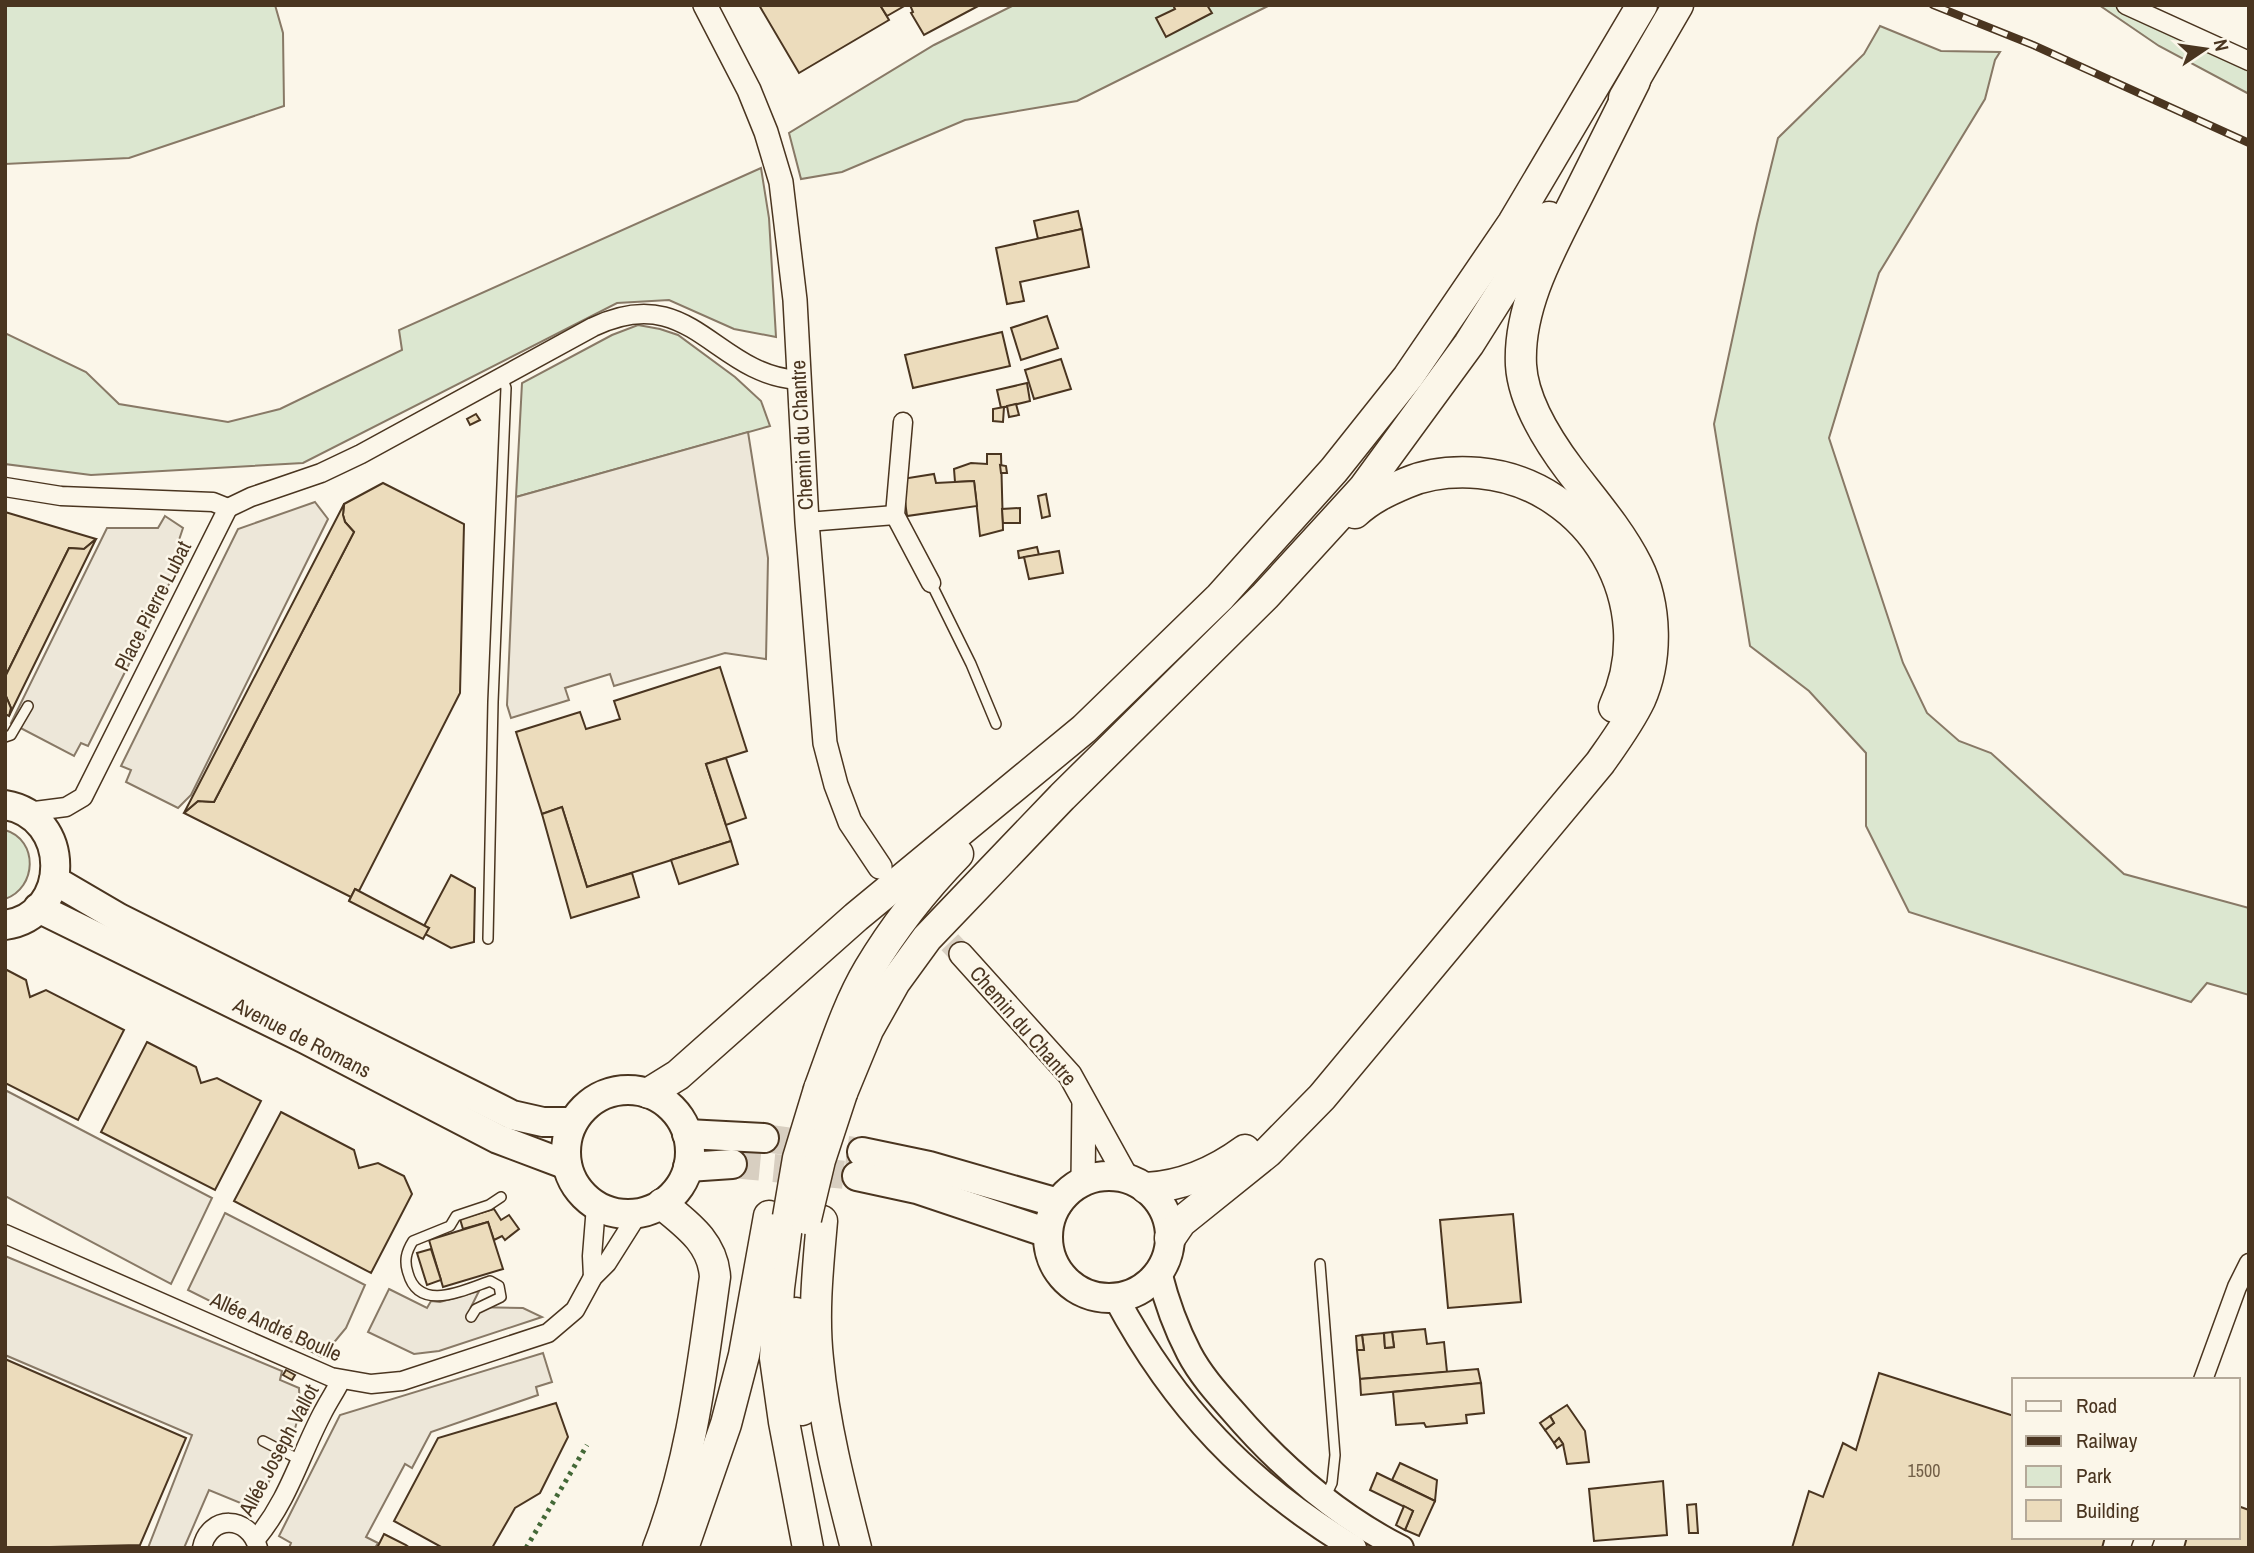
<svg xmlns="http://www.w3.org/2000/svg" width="2254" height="1553" viewBox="0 0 2254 1553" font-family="'Archivo Narrow',sans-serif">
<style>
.green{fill:#dce7d0;stroke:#887966;stroke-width:2}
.parking{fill:#ede7d9;stroke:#887966;stroke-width:2}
.building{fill:#ecdcbc;stroke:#4a3520;stroke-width:2}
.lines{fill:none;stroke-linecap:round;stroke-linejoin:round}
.tertiary-tunnel{stroke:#d8cfc1;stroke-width:23;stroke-dasharray:23 11;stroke-linecap:butt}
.primary-tunnel{stroke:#d8cfc1;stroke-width:28;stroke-dasharray:28 14;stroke-linecap:butt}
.service-casing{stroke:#4a3520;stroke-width:12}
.minor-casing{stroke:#4a3520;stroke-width:21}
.tertiary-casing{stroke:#4a3520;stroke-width:26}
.secondary-casing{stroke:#4a3520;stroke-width:28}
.primary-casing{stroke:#4a3520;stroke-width:32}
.trunk-casing{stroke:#4a3520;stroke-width:33}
.service{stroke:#fbf6e9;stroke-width:9}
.minor{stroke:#fbf6e9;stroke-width:18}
.tertiary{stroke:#fbf6e9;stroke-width:23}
.secondary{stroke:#fbf6e9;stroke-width:24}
.primary{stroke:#fbf6e9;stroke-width:28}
.trunk{stroke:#fbf6e9;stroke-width:30}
.rail-casing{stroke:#4a3520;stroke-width:8}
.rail{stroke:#fbf6e9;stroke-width:5;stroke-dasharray:16;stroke-linecap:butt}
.trunk-bridge-casing{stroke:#4a3520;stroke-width:33;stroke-linecap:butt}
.trunk-bridge{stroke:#fbf6e9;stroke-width:30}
.hedge{stroke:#436837;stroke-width:5;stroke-dasharray:3.5 5;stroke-linecap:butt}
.labels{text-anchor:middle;stroke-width:5;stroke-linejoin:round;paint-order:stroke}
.number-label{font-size:18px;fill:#725f47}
.street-label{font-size:21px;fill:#4a3520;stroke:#fbf6e9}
</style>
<rect width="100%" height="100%" fill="#fbf6e9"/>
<g class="green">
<polygon points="5,5 275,5 283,33 284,106 129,158 5,164"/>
<polygon points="1014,5 1270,5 1077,101 965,120 842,172 801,179 789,133 934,45"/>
<polygon points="2099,5 2126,5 2249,61 2249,94 2159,46"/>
<polygon points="1880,26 1941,51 2000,52 1995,60 1985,99 1879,273 1829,438 1903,663 1927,713 1959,741 1991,753 2124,874 2249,908 2249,995 2207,983 2191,1002 1909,912 1866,826 1866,753 1809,691 1750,646 1714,424 1757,224 1778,138 1864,54"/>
<polygon points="761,168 769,218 776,337 734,329 669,300 617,303 303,463 91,475 5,464 5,333 86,372 119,404 228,422 280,409 402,350 399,330"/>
<polygon points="638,325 660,329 678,335 735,377 761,401 770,426 516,497 522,383 612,335"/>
<path d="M 5,830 C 39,840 37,888 5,899 Z"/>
</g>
<g class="parking">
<polygon points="748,432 768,558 766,659 725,653 614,686 610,674 565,688 569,700 511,718 507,705 516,497"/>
<polygon points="315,502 328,519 191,795 178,808 126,782 131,770 121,766 238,529"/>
<polygon points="165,516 183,528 179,540 188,546 88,746 81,743 74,756 11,723 107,528 158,528"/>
<polygon points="5,1090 212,1198 171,1284 5,1196"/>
<polygon points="225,1213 365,1285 346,1328 322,1357 188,1290"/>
<polygon points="5,1256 282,1371 280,1380 299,1388 300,1411 294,1432 255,1509 209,1490 184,1548 148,1548 192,1435 5,1355"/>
<polygon points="389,1289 427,1308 431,1301 440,1302 479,1291 471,1307 523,1308 542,1317 439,1351 414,1354 368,1332"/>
<polygon points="543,1353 552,1382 536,1387 538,1395 431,1432 412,1468 405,1464 366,1537 378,1543 375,1548 289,1548 291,1543 279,1536 340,1415"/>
</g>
<g class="building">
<polygon points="759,5 880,5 889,20 799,73"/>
<polygon points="880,5 906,5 887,16"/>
<polygon points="910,5 980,5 924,35 911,13 913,12"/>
<polygon points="1173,5 1207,5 1212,13 1166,37 1156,18 1175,9"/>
<polygon points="1078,211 1082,229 1038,239 1034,221"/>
<polygon points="1082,229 1089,267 1020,282 1024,301 1007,304 996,248"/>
<polygon points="1047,316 1058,348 1021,360 1011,328"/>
<polygon points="1002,332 1010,366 913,388 905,355"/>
<polygon points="1061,359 1071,389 1034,399 1025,370"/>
<polygon points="1027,383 1030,401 1001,408 997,390"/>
<polygon points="1016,404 1019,415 1009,417 1007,406"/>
<polygon points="1004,407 1003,422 993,421 993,409"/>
<polygon points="476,414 480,420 470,425 467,419"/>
<polygon points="987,454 1001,454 1003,530 980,536 974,481 955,482 954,469 971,463 987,464"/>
<polygon points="1000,465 1006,466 1007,473 1001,473"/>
<polygon points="934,474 936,483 974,481 977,506 907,516 902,479"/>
<polygon points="383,483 464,524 460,693 359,891 355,889 349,901 351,897 184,813 198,801 214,802 354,532 345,522 343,515 344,504"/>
<polygon points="1046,494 1050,516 1042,518 1038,496"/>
<polygon points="344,504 343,515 345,522 354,532 214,802 198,801 184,813"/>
<polygon points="1020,508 1020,523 1003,523 1002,509"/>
<polygon points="5,512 96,539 84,549 69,548 5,677"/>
<polygon points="96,539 9,716 11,708 5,694 5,677 69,548 84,549"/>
<polygon points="1037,547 1039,555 1019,558 1018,551"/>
<polygon points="1059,551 1063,573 1029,579 1024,557"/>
<polygon points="720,667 747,751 706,764 731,841 587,887 562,807 542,814 516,732 580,712 586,729 620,719 614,701"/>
<polygon points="5,694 11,708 9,716 5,714"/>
<polygon points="726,758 746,818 726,825 706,764"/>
<polygon points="562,807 587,887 632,873 639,897 571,918 542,814"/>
<polygon points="731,841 738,864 679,884 671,860"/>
<polygon points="451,875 475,888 474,942 451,948 425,934 429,928 424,926"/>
<polygon points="355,889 429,928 423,939 349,901"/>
<polygon points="5,969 26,980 30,997 46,990 124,1030 78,1120 5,1083"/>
<polygon points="147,1042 196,1067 201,1083 217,1078 261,1101 215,1190 101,1132"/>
<polygon points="281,1112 354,1150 359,1168 378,1163 404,1176 412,1194 371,1273 234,1201"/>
<polygon points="494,1209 501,1220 509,1215 519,1229 505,1240 502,1236 494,1240 488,1222 463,1229 460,1219"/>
<polygon points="1513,1214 1521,1302 1448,1308 1440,1220"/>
<polygon points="488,1222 503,1269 443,1287 429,1240"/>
<polygon points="431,1249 441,1280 427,1285 417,1253"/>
<polygon points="1425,1329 1427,1344 1444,1342 1447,1372 1360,1379 1357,1350 1364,1350 1362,1335 1384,1333 1385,1348 1394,1347 1392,1332"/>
<polygon points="1392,1332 1394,1347 1385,1348 1384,1333"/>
<polygon points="1362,1335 1364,1350 1357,1350 1356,1336"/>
<polygon points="5,1359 186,1438 140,1545 5,1548"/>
<polygon points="1478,1369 1481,1383 1361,1395 1360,1379"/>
<polygon points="286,1370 295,1375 292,1380 283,1375"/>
<polygon points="1879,1373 2014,1416 2014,1537 2105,1537 2102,1548 1792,1548 1809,1491 1823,1497 1843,1443 1856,1450"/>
<polygon points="1481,1383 1484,1413 1466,1415 1467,1423 1426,1427 1424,1423 1396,1425 1393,1392"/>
<polygon points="556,1403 568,1437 540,1493 515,1508 492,1548 443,1548 394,1521 438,1438"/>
<polygon points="1567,1405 1585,1431 1589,1462 1567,1464 1563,1444 1559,1438 1554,1443 1545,1430 1554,1423 1550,1416"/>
<polygon points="1550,1416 1554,1423 1545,1430 1540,1423"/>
<polygon points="1559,1438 1563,1444 1557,1448 1554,1443"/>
<polygon points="1400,1463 1437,1480 1435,1501 1392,1480"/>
<polygon points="1377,1473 1435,1501 1419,1536 1405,1530 1413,1511 1370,1490"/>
<polygon points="1663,1481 1667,1535 1594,1541 1589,1489"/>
<polygon points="1696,1504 1698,1533 1689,1533 1687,1505"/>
<polygon points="1404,1506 1413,1511 1405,1530 1396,1525"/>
<polygon points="2238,1506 2249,1510 2249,1548 2184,1548 2187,1537 2238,1537"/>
<polygon points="384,1534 406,1545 410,1548 377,1548"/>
</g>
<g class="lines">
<polyline class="tertiary-tunnel" points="903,893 961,954"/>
<g class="primary-tunnel">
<polyline points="764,1138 862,1152"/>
<polyline points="732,1164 857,1176"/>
</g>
<g class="service-casing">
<g id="service">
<polyline points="931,583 971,664 996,724"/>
<polyline points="5,737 11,735 28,706"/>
<polyline points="488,939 493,702 506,388 502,376"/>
<polyline points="1320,1264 1335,1455 1332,1483 1325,1498"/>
<path d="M 471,1317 L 476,1309 L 501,1297 L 499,1286 L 490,1281 C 464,1290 419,1313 408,1273 C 404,1261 406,1252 413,1241 L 450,1226 L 456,1216 L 489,1205 L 501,1197"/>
<polyline points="263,1441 302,1461"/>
</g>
</g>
<g class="minor-casing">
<g id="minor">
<polyline points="2126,5 2249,61"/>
<polyline points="903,422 895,515 931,583"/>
<polyline points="5,487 61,496 213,502 228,508"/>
<path d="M 228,508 L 251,497 L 321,473 L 361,454 L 593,327 C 691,280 713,374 798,380"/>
<polyline points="807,522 895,515"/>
<polyline points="27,812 66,807 83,797 228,508"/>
<polyline points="5,1234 331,1377 371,1384 402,1381 548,1333 575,1310 593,1277 607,1263 638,1214"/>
<polyline points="593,1277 592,1256 596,1206"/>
<polyline points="2203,1380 2237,1287 2249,1263"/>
<path d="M 256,1539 C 289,1499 299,1458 322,1414 C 328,1402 335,1392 341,1380"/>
<path d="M 202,1548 C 209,1514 249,1515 258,1548"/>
<polyline points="2141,1548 2145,1537"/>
</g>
</g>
<g class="tertiary-casing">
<g id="tertiary">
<polyline points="705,5 749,90 766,132 781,182 795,300 807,522 825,743 836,785 850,822 880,867"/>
<polyline points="961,954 1070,1075 1127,1178"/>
<polyline points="1083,1181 1084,1103"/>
</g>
</g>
<g class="secondary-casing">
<g id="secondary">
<path d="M 1159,1272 C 1166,1300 1176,1328 1189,1353 C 1200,1374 1216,1392 1231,1409 C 1279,1465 1336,1515 1401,1548"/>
<path d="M 1116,1298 C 1175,1408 1247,1483 1354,1548"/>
</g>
</g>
<g class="primary-casing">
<g id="primary">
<path d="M 5,805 C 72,816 72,916 5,925"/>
<polyline points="54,880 119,918 512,1115 543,1122 573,1122"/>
<polyline points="38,908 305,1039 498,1139 567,1165"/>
<circle cx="628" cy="1152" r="62"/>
<polyline points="687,1134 764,1138"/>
<polyline points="862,1152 929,1166 1058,1203"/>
<polyline points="688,1167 732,1164"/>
<polyline points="857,1176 917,1189 1048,1233"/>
<circle cx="1109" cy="1237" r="61"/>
</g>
</g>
<g class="trunk-casing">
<g id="trunk">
<polyline points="1624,98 1678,5"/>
<path d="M 1355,513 C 1370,499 1387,491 1406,483 C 1429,473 1454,471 1479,473 C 1591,483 1662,605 1614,707"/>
<path d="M 819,1089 C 834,1049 847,1006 869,969 C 894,927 924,889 958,854"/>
<polyline points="649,1093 678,1075 856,917 1084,729 1220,597 1334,470 1408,377 1513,223 1642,5"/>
<polyline points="842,1093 868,1030 895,982 927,938 1062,797 1265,596 1363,489 1469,344 1549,217"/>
<path d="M 1146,1188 C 1183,1186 1215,1172 1245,1150"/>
<polyline points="788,1217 779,1288 775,1358 784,1422 808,1548"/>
<path d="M 822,1221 C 818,1267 813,1313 818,1359 C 824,1423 840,1486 856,1548"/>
<path d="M 1170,1238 L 1181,1222 L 1268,1152 L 1322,1097 L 1600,763 C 1614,743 1629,723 1640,700 C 1658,660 1657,605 1637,565 C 1620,531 1593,500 1570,470 C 1549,442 1523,401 1521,365 C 1518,305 1552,247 1578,195 C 1597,157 1616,119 1635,81"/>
<polyline points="796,1313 795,1336 802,1410"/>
<path d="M 658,1548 C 692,1461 702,1368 715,1277 C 713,1242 686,1224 662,1204"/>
<polyline points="683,1548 726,1424 744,1355 769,1216"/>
</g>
</g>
<use href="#service" class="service"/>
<use href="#minor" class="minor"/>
<use href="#tertiary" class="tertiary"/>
<use href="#secondary" class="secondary"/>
<use href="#primary" class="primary"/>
<use href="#trunk" class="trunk"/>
<g class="rail-casing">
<polyline id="rail" points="1933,5 2033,45 2249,143"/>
</g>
<use href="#rail" class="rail"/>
<g class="trunk-bridge-casing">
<g id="trunk-bridge">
<polyline points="788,1217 798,1158 819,1089"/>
<polyline points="806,1219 820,1160 842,1093"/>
</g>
</g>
<use href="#trunk-bridge" class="trunk-bridge"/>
<polyline class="hedge" points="526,1548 587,1445"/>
</g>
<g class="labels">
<g class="number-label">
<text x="1924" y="1477">1500</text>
</g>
<g class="street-label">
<text transform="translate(802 435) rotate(-93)" y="7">Chemin du Chantre</text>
<text transform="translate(153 606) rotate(-63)" y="7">Place Pierre Lubat</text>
<text transform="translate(1023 1026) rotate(49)" y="7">Chemin du Chantre</text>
<text transform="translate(302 1038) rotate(27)" y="7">Avenue de Romans</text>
<text transform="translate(276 1327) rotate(24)" y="7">Allée André Boulle</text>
<text transform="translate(279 1450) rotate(-62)" y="7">Allée Joseph Vallot</text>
</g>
</g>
<rect width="2254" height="1553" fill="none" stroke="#4a3520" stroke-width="14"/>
<rect x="2012" y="1378" width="228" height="161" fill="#fbf6e9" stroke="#b4a999" stroke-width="2"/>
<rect x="2026" y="1401" width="35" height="10" fill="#fbf6e9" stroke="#b4a999" stroke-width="2"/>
<text x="2076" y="1413" font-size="21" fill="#4a3520">Road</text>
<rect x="2026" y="1436" width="35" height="10" fill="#4a3520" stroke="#b4a999" stroke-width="2"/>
<text x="2076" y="1448" font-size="21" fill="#4a3520">Railway</text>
<rect x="2026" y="1466" width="35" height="21" fill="#dce7d0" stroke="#b4a999" stroke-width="2"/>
<text x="2076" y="1483" font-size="21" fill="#4a3520">Park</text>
<rect x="2026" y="1500" width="35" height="21" fill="#ecdcbc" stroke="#b4a999" stroke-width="2"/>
<text x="2076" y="1518" font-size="21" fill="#4a3520">Building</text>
<g transform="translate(2205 49) rotate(77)" stroke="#fbf6e9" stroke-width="5" paint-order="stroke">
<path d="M0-5L12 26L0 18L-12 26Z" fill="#4a3520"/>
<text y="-10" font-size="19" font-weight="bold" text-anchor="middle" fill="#4a3520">N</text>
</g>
</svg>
